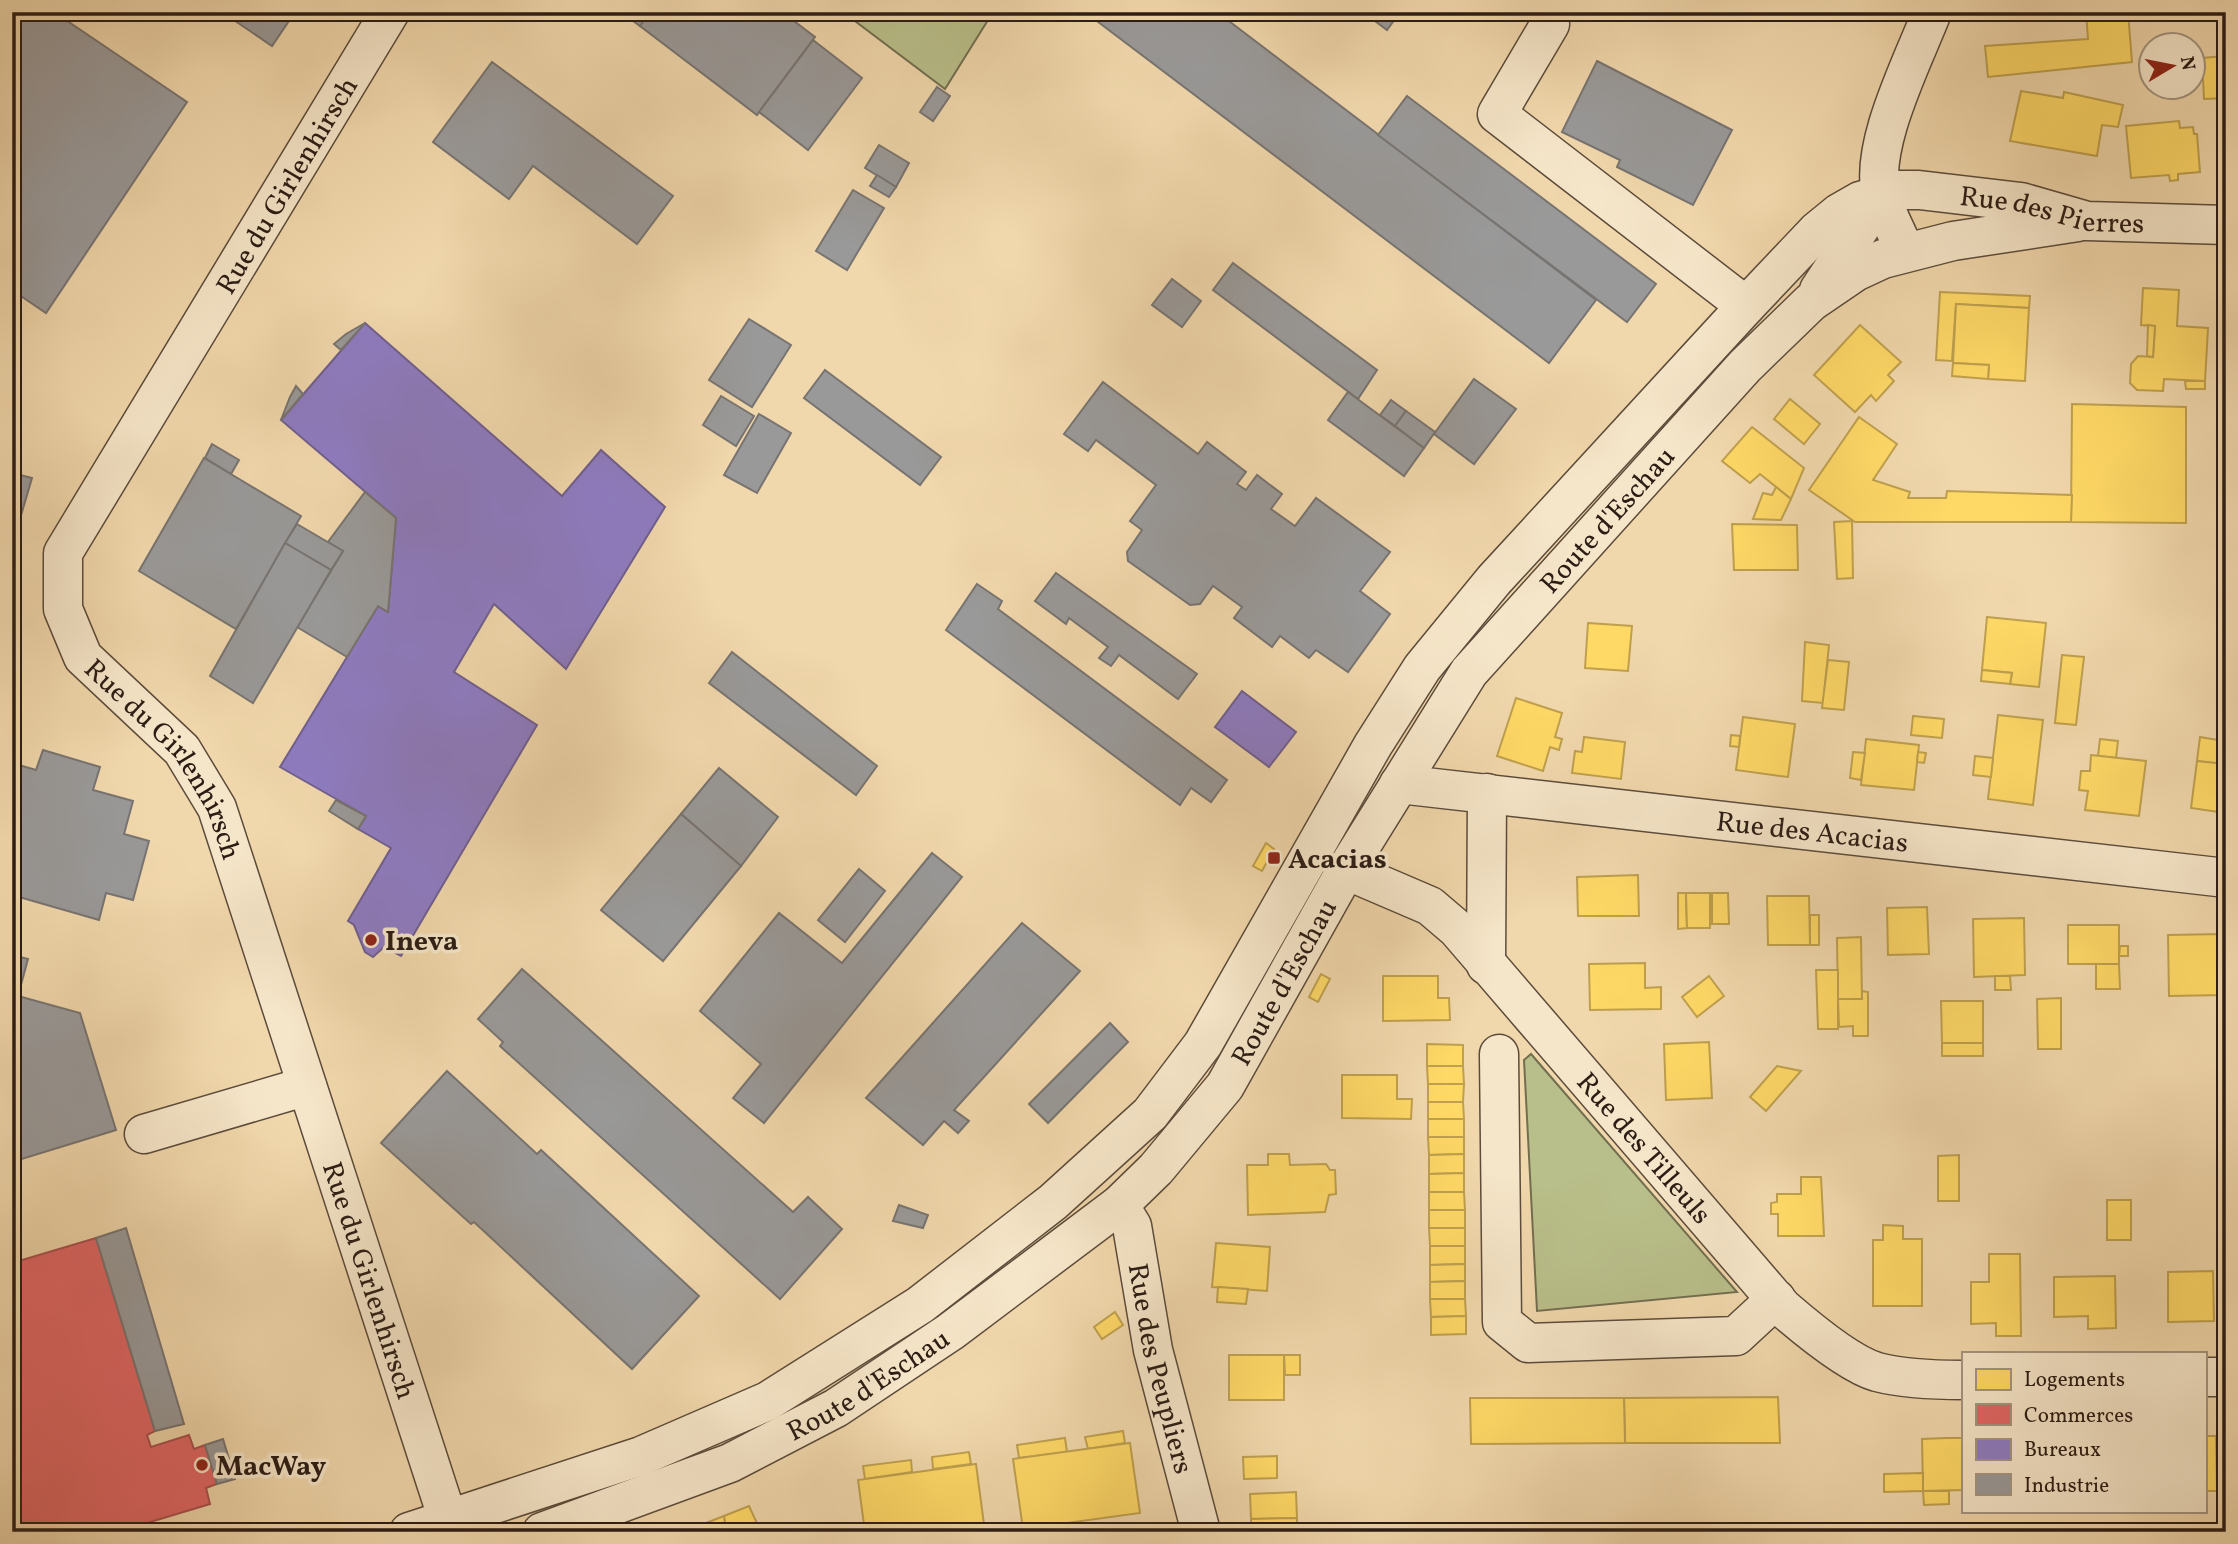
<svg xmlns="http://www.w3.org/2000/svg" width="2238" height="1544" viewBox="0 0 2238 1544" font-family="Vollkorn,serif">
<style>
.green{fill:#b9bf8a;stroke:#726e50;stroke-width:2}
.homes{fill:#ffd966;stroke:#bfa04e;stroke-width:2}
.shops{fill:#e06666;stroke:#aa504e;stroke-width:2}
.offices{fill:#8e7cc3;stroke:#705f8f;stroke-width:2}
.industry{fill:#999;stroke:#787471;stroke-width:2}
.lines{fill:none;stroke-linecap:round;stroke-linejoin:round}
.minor-casing{stroke:#5c4b3b;stroke-width:41}
.minor{stroke:#f6e6c9;stroke-width:38}
.poi-dot{fill:#8f2418;stroke:#f6e6c9;stroke-width:2.5}
.labels{text-anchor:middle;stroke-width:7;stroke-linejoin:round;paint-order:stroke}
.street-label{font-size:28px;fill:#2b1c15;stroke:#f6e6c9}
.poi-label{font-size:28px;font-weight:bold;fill:#2b1c15;stroke:#f6e6c9;text-anchor:start}
</style>
<rect width="100%" height="100%" fill="#f1d8ac"/>
<filter id="stains"><feTurbulence type="fractalNoise" baseFrequency=".00286" numOctaves="4"/><feColorMatrix values="0 0 0 0 .2 0 0 0 0 .09 0 0 0 0 .02 0 0 0 .5 -.17"/></filter>
<radialGradient id="worn" r=".72"><stop offset=".6" stop-color="#630" stop-opacity="0"/><stop offset="1" stop-color="#630" stop-opacity=".3"/></radialGradient>
<g class="green">
<polygon points="843,12 993,12 945,89"/>
<polygon points="1531,1054 1737,1292 1537,1311 1524,1060"/>
</g>
<g class="homes">
<polygon points="2086,12 2128,12 2132,62 1988,77 1985,46 2088,39"/>
<polygon points="2224,56 2226,98 2204,99 2202,58"/>
<polygon points="2021,91 2063,98 2064,92 2123,105 2118,127 2102,125 2097,156 2010,141"/>
<polygon points="2179,121 2180,128 2193,127 2194,134 2197,134 2200,172 2178,174 2178,180 2170,181 2169,175 2131,178 2126,126"/>
<polygon points="2143,288 2179,290 2177,326 2208,328 2205,381 2164,379 2163,391 2137,390 2130,383 2131,364 2138,356 2153,357 2155,326 2141,325"/>
<polygon points="1940,292 2030,296 2029,308 1956,304 1952,361 1936,360"/>
<polygon points="1956,304 2029,308 2025,381 1988,379 1989,365 1953,363"/>
<polygon points="1860,325 1901,362 1888,375 1894,381 1876,401 1871,395 1855,412 1814,375"/>
<polygon points="2148,325 2155,326 2153,357 2147,356"/>
<polygon points="1953,363 1989,365 1988,379 1952,376"/>
<polygon points="2185,381 2205,381 2205,389 2186,389"/>
<polygon points="1790,399 1820,424 1804,444 1774,419"/>
<polygon points="2072,404 2186,407 2186,523 2071,522"/>
<polygon points="1859,417 1897,444 1873,480 1910,492 1908,498 1946,498 1947,491 2072,495 2071,522 1855,522 1809,490"/>
<polygon points="1752,427 1804,468 1791,499 1760,474 1750,483 1722,461"/>
<polygon points="1776,487 1791,499 1781,520 1753,519 1763,493 1772,495"/>
<polygon points="1852,521 1853,578 1837,579 1834,522"/>
<polygon points="1732,524 1797,525 1798,570 1734,570"/>
<polygon points="1987,617 2046,623 2039,687 2010,684 2012,673 1982,670"/>
<polygon points="1588,623 1632,626 1628,671 1585,668"/>
<polygon points="1805,642 1829,645 1823,703 1802,701"/>
<polygon points="2062,655 2084,657 2076,725 2055,723"/>
<polygon points="1828,660 1849,662 1844,710 1822,708"/>
<polygon points="1982,670 2012,673 2010,684 1981,681"/>
<polygon points="1516,698 1562,713 1555,737 1562,739 1559,750 1550,747 1543,771 1497,756"/>
<polygon points="1998,715 2043,720 2033,805 1988,799"/>
<polygon points="1913,716 1944,719 1942,738 1911,735"/>
<polygon points="1743,717 1795,724 1788,777 1736,770"/>
<polygon points="1731,735 1740,736 1739,747 1730,746"/>
<polygon points="1584,737 1625,742 1621,779 1572,773 1575,751 1582,752"/>
<polygon points="2200,737 2224,741 2220,764 2197,761"/>
<polygon points="1866,739 1919,745 1914,790 1861,785"/>
<polygon points="2100,739 2118,741 2116,758 2098,756"/>
<polygon points="1853,752 1865,753 1861,780 1850,778"/>
<polygon points="1918,752 1926,753 1924,763 1917,762"/>
<polygon points="2091,755 2146,761 2139,816 2085,810 2088,791 2079,790 2081,771 2090,771"/>
<polygon points="1975,756 1993,758 1991,777 1973,775"/>
<polygon points="2197,761 2226,764 2226,813 2191,808"/>
<polygon points="1266,843 1274,849 1262,871 1253,866"/>
<polygon points="1638,875 1639,916 1578,916 1577,877"/>
<polygon points="1678,893 1686,893 1687,928 1678,929"/>
<polygon points="1686,893 1710,893 1710,928 1687,928"/>
<polygon points="1712,893 1728,893 1729,924 1712,924"/>
<polygon points="1767,896 1809,896 1810,945 1768,945"/>
<polygon points="1927,907 1929,954 1888,955 1887,908"/>
<rect x="1810" y="915" width="9" height="30"/>
<polygon points="2024,918 2025,975 1974,977 1973,919"/>
<rect x="2068" y="925" width="51" height="39"/>
<polygon points="2223,934 2225,995 2169,996 2168,935"/>
<polygon points="1861,937 1862,999 1838,999 1837,938"/>
<polygon points="2120,946 2128,946 2128,956 2119,956"/>
<polygon points="1645,963 1645,988 1661,987 1661,1009 1590,1010 1589,964"/>
<polygon points="2096,964 2119,964 2120,989 2096,989"/>
<polygon points="1816,970 1838,970 1838,1029 1818,1029"/>
<polygon points="1321,974 1330,979 1318,1002 1309,997"/>
<polygon points="1383,976 1438,976 1438,998 1449,998 1450,1020 1383,1021"/>
<polygon points="1709,976 1724,996 1697,1017 1682,997"/>
<polygon points="1995,976 2010,976 2011,990 1995,990"/>
<polygon points="1862,991 1868,992 1868,1036 1853,1036 1853,1026 1839,1027 1838,999 1862,999"/>
<polygon points="2061,998 2061,1049 2038,1049 2037,999"/>
<polygon points="1941,1001 1983,1001 1983,1043 1942,1043"/>
<polygon points="1709,1042 1712,1098 1666,1100 1664,1044"/>
<rect x="1942" y="1043" width="41" height="13"/>
<polygon points="1427,1044 1463,1045 1463,1066 1427,1066"/>
<polygon points="1427,1066 1463,1066 1464,1084 1428,1084"/>
<polygon points="1777,1066 1801,1071 1766,1111 1750,1097"/>
<polygon points="1342,1075 1397,1075 1397,1099 1412,1099 1411,1119 1342,1118"/>
<polygon points="1428,1084 1464,1084 1463,1102 1428,1102"/>
<polygon points="1428,1102 1463,1102 1464,1119 1428,1119"/>
<rect x="1428" y="1119" width="36" height="18"/>
<polygon points="1428,1137 1464,1137 1464,1154 1429,1155"/>
<polygon points="1268,1154 1289,1154 1290,1165 1326,1164 1330,1170 1335,1170 1336,1194 1329,1195 1325,1212 1248,1215 1247,1165 1268,1165"/>
<polygon points="1464,1154 1464,1173 1429,1174 1429,1155"/>
<polygon points="1959,1155 1959,1201 1938,1201 1938,1156"/>
<polygon points="1464,1173 1464,1192 1429,1192 1429,1174"/>
<polygon points="1801,1177 1821,1177 1824,1236 1778,1236 1778,1214 1771,1214 1771,1203 1777,1202 1777,1194 1801,1194"/>
<polygon points="1429,1192 1464,1192 1465,1210 1429,1210"/>
<rect x="2107" y="1200" width="24" height="40"/>
<rect x="1429" y="1210" width="36" height="18"/>
<polygon points="1883,1225 1903,1226 1903,1239 1922,1239 1922,1306 1873,1306 1873,1240 1883,1240"/>
<polygon points="1429,1228 1465,1228 1465,1246 1430,1246"/>
<polygon points="1216,1243 1270,1247 1267,1291 1212,1287"/>
<polygon points="1430,1246 1465,1246 1465,1264 1430,1265"/>
<polygon points="1989,1254 2020,1254 2021,1336 1996,1336 1996,1323 1971,1324 1971,1282 1989,1282"/>
<polygon points="1465,1264 1465,1281 1430,1282 1430,1265"/>
<polygon points="2213,1271 2214,1321 2168,1322 2168,1272"/>
<polygon points="2115,1276 2116,1328 2088,1329 2088,1316 2054,1317 2054,1277"/>
<polygon points="1465,1281 1465,1299 1430,1299 1430,1282"/>
<polygon points="1218,1287 1248,1289 1246,1304 1217,1302"/>
<polygon points="1430,1299 1465,1299 1466,1316 1431,1317"/>
<polygon points="1115,1312 1123,1325 1102,1339 1094,1327"/>
<polygon points="1466,1316 1466,1334 1431,1335 1431,1317"/>
<rect x="1229" y="1355" width="55" height="45"/>
<polygon points="1284,1355 1300,1355 1300,1375 1285,1375"/>
<polygon points="1778,1397 1780,1443 1625,1443 1624,1398"/>
<polygon points="1470,1398 1624,1398 1625,1443 1471,1444"/>
<polygon points="1123,1431 1125,1443 1088,1449 1085,1437"/>
<polygon points="2205,1436 2216,1436 2217,1491 2205,1491"/>
<polygon points="1065,1438 1067,1452 1019,1458 1017,1445"/>
<polygon points="1947,1438 1963,1438 1963,1490 1923,1491 1922,1439"/>
<polygon points="1130,1443 1140,1513 1023,1529 1013,1459"/>
<polygon points="969,1452 971,1464 933,1469 932,1457"/>
<polygon points="1277,1456 1277,1478 1244,1479 1243,1457"/>
<polygon points="911,1460 912,1472 865,1479 863,1466"/>
<polygon points="976,1464 985,1532 865,1532 858,1480"/>
<polygon points="1923,1473 1923,1491 1884,1492 1884,1474"/>
<polygon points="1923,1491 1949,1491 1949,1504 1924,1505"/>
<polygon points="1296,1492 1297,1518 1251,1519 1250,1494"/>
<polygon points="749,1506 761,1532 726,1532 724,1516"/>
<polygon points="724,1516 726,1532 702,1532 701,1525"/>
<polygon points="1297,1518 1297,1532 1251,1532 1251,1519"/>
<polygon points="2113,1530 2113,1532 2043,1531"/>
</g>
<polygon class="shops" points="96,1238 155,1431 147,1435 151,1447 189,1435 194,1449 205,1445 217,1484 206,1488 210,1504 117,1532 12,1532 12,1263"/>
<g class="offices">
<polygon points="365,323 562,496 601,450 665,507 566,669 494,604 454,672 537,725 401,956 384,947 373,957 365,952 354,925 348,921 391,848 358,829 366,816 280,767 378,606 388,612 396,518 281,420"/>
<polygon points="1242,691 1296,732 1269,767 1215,727"/>
</g>
<g class="industry">
<polygon points="12,12 54,12 187,102 46,313 12,290"/>
<polygon points="222,12 295,12 272,46"/>
<polygon points="621,12 650,12 640,26"/>
<polygon points="650,12 782,12 815,37 757,115 640,26"/>
<polygon points="1085,12 1217,12 1596,300 1549,363"/>
<polygon points="1363,12 1400,12 1387,30"/>
<polygon points="813,40 862,78 808,150 759,112"/>
<polygon points="1597,61 1732,130 1693,205 1617,167 1620,160 1562,132"/>
<polygon points="492,62 673,196 637,244 533,166 509,199 433,142"/>
<polygon points="937,87 950,96 933,121 920,112"/>
<polygon points="1407,96 1656,284 1627,322 1378,135"/>
<polygon points="879,145 909,163 896,187 865,168"/>
<polygon points="877,175 896,187 889,197 870,186"/>
<polygon points="853,190 884,208 847,270 816,251"/>
<polygon points="1233,263 1377,370 1358,399 1213,290"/>
<polygon points="1172,279 1201,301 1182,327 1152,305"/>
<polygon points="749,319 791,345 752,407 709,380"/>
<polygon points="365,323 341,350 334,344 346,334"/>
<polygon points="825,370 941,457 920,485 804,398"/>
<polygon points="1474,379 1516,409 1474,464 1434,434"/>
<polygon points="1103,382 1198,454 1207,442 1246,472 1237,484 1246,490 1257,475 1282,494 1271,509 1295,526 1316,498 1390,552 1360,591 1390,614 1348,672 1316,650 1309,658 1280,636 1272,647 1234,618 1242,607 1213,586 1200,604 1190,605 1128,561 1127,552 1142,530 1130,521 1156,485 1096,440 1088,451 1064,434"/>
<polygon points="296,386 303,394 281,420 290,397"/>
<polygon points="1348,392 1424,448 1404,476 1328,420"/>
<polygon points="721,396 754,416 736,446 703,425"/>
<polygon points="1391,400 1406,411 1395,426 1380,415"/>
<polygon points="1406,411 1435,432 1424,448 1395,426"/>
<polygon points="759,414 791,433 757,493 724,475"/>
<polygon points="212,444 239,460 231,474 205,458"/>
<polygon points="204,458 301,516 236,629 139,571"/>
<polygon points="12,473 32,478 12,546"/>
<polygon points="365,492 396,518 388,612 378,606 347,657 297,627 343,551 328,542"/>
<polygon points="297,524 343,551 331,570 285,543"/>
<polygon points="285,543 331,570 253,703 210,676"/>
<polygon points="1056,573 1197,674 1178,699 1119,655 1111,666 1099,658 1108,647 1069,618 1066,624 1035,601"/>
<polygon points="977,584 1002,601 998,609 1227,780 1211,802 1191,788 1180,805 946,630"/>
<polygon points="732,652 877,766 856,795 709,683"/>
<polygon points="43,750 100,767 93,790 133,801 124,834 149,841 133,900 106,893 99,920 12,895 12,763 36,770"/>
<polygon points="719,768 778,817 741,866 681,814"/>
<polygon points="336,800 366,816 358,829 329,811"/>
<polygon points="681,814 741,866 663,961 601,910"/>
<polygon points="932,853 962,877 764,1123 733,1098 761,1064 700,1011 779,913 842,963"/>
<polygon points="859,869 885,891 845,942 818,920"/>
<polygon points="1022,923 1080,971 954,1110 969,1121 958,1133 944,1121 923,1145 866,1098"/>
<polygon points="12,955 28,959 18,996 80,1013 116,1130 12,1162"/>
<polygon points="522,969 793,1212 808,1197 842,1229 780,1299 500,1046 503,1042 478,1019"/>
<polygon points="1110,1023 1128,1042 1048,1123 1029,1104"/>
<polygon points="447,1071 537,1154 541,1150 699,1296 632,1369 474,1222 471,1224 381,1143"/>
<polygon points="899,1205 928,1215 923,1228 893,1221"/>
<polygon points="126,1228 184,1424 155,1431 96,1238"/>
<polygon points="223,1439 235,1479 217,1484 205,1445"/>
</g>
<g class="lines">
<g class="minor-casing">
<g id="minor">
<path id="s1" d="M 390,12 L 63,553 L 63,609 L 83,657 L 182,750 L 217,808 L 452,1532"/>
<polyline points="1550,24 1497,114 1746,306"/>
<path d="M 1905,252 C 1898,234 1887,216 1882,197 C 1867,149 1914,59 1932,12"/>
<polyline points="1819,290 1881,196"/>
<path id="s2" d="M 1399,784 L 2226,878"/>
<path id="s3" d="M 1346,870 L 1430,906 L 1457,929 L 1783,1308 C 1805,1327 1849,1364 1877,1372 C 1904,1379 1935,1380 1963,1380"/>
<polyline points="1486,965 1487,793"/>
<polyline points="1499,1054 1502,1322 1528,1343 1736,1336 1776,1299"/>
<polyline points="144,1134 307,1086"/>
<path id="s4" d="M 1119,1205 L 1132,1226 L 1153,1350 L 1201,1532"/>
<polyline points="2205,1377 2226,1377"/>
<path id="s5" d="M 409,1532 L 641,1456 L 768,1401 L 920,1305 L 1053,1202 L 1150,1114 L 1203,1044 L 1373,745 L 1422,668 L 1494,580 L 1746,306 L 1817,231 L 1839,213 L 1860,201 L 1899,190 L 1919,190 L 2021,202 L 2087,221 L 2226,225"/>
<path id="s6" d="M 542,1532 L 730,1463 L 836,1408 L 950,1332 L 1119,1205 L 1156,1169 L 1225,1086 L 1346,870 L 1469,672 L 1745,366 L 1811,302 L 1855,272 L 1883,259 L 1953,241 L 2078,222"/>
</g>
</g>
<use href="#minor" class="minor"/>
</g>
<g class="poi-dot">
<rect x="1267" y="851" width="14" height="14" rx="3.5"/>
<circle cx="371" cy="940" r="7"/>
<circle cx="202" cy="1465" r="7"/>
</g>
<g class="labels">
<g class="street-label">
<text transform="translate(286 185) rotate(-59)" y="10">Rue du Girlenhirsch</text>
<text dy="10" stroke="none"><textPath href="#s5" startOffset="2222">Rue des Pierres</textPath></text>
<text dy="10" stroke="none"><textPath href="#s6" startOffset="1514">Route d'Eschau</textPath></text>
<text dy="10" stroke="none"><textPath href="#s1" startOffset="873">Rue du Girlenhirsch</textPath></text>
<text dy="10" stroke="none"><textPath href="#s2" startOffset="416">Rue des Acacias</textPath></text>
<text dy="10" stroke="none"><textPath href="#s6" startOffset="947">Route d'Eschau</textPath></text>
<text dy="10" stroke="none"><textPath href="#s3" startOffset="415">Rue des Tilleuls</textPath></text>
<text dy="10" stroke="none"><textPath href="#s1" startOffset="1440">Rue du Girlenhirsch</textPath></text>
<text dy="10" stroke="none"><textPath href="#s4" startOffset="170">Rue des Peupliers</textPath></text>
<text dy="10" stroke="none"><textPath href="#s6" startOffset="359">Route d'Eschau</textPath></text>
</g>
<g class="poi-label">
<text x="1288" y="868">Acacias</text>
<text x="385" y="950">Ineva</text>
<text x="216" y="1475">MacWay</text>
</g>
</g>
<rect width="2238" height="1544" fill="none" stroke="#f1d8ac" stroke-width="42"/>
<rect x="14" y="14" width="2210" height="1516" fill="none" stroke="#2b1c15" stroke-width="3.5"/>
<rect x="21" y="21" width="2196" height="1502" fill="none" stroke="#2b1c15" stroke-width="2"/>
<rect x="1962" y="1352" width="245" height="161" fill="#f6e6c9" stroke="#a59581" stroke-width="2"/>
<rect x="1976" y="1369" width="35" height="21" fill="#ffd966" stroke="#a59581" stroke-width="2"/>
<text x="2024" y="1386" font-size="21" fill="#2b1c15">Logements</text>
<rect x="1976" y="1404" width="35" height="21" fill="#e06666" stroke="#a59581" stroke-width="2"/>
<text x="2024" y="1422" font-size="21" fill="#2b1c15">Commerces</text>
<rect x="1976" y="1439" width="35" height="21" fill="#8e7cc3" stroke="#a59581" stroke-width="2"/>
<text x="2024" y="1456" font-size="21" fill="#2b1c15">Bureaux</text>
<rect x="1976" y="1474" width="35" height="21" fill="#999999" stroke="#a59581" stroke-width="2"/>
<text x="2024" y="1492" font-size="21" fill="#2b1c15">Industrie</text>
<g transform="translate(2172 66) rotate(80)"><circle r="33" fill="#f6e6c9" stroke="#a59581" stroke-width="2"/>
<path d="M0-5L12 26L0 18L-12 26Z" fill="#8f2418"/>
<text y="-10" font-size="19" font-weight="bold" text-anchor="middle" fill="#2b1c15">N</text>
</g>
<rect width="100%" height="100%" filter="url(#stains)"/>
<rect width="100%" height="100%" fill="url(#worn)"/>
</svg>
